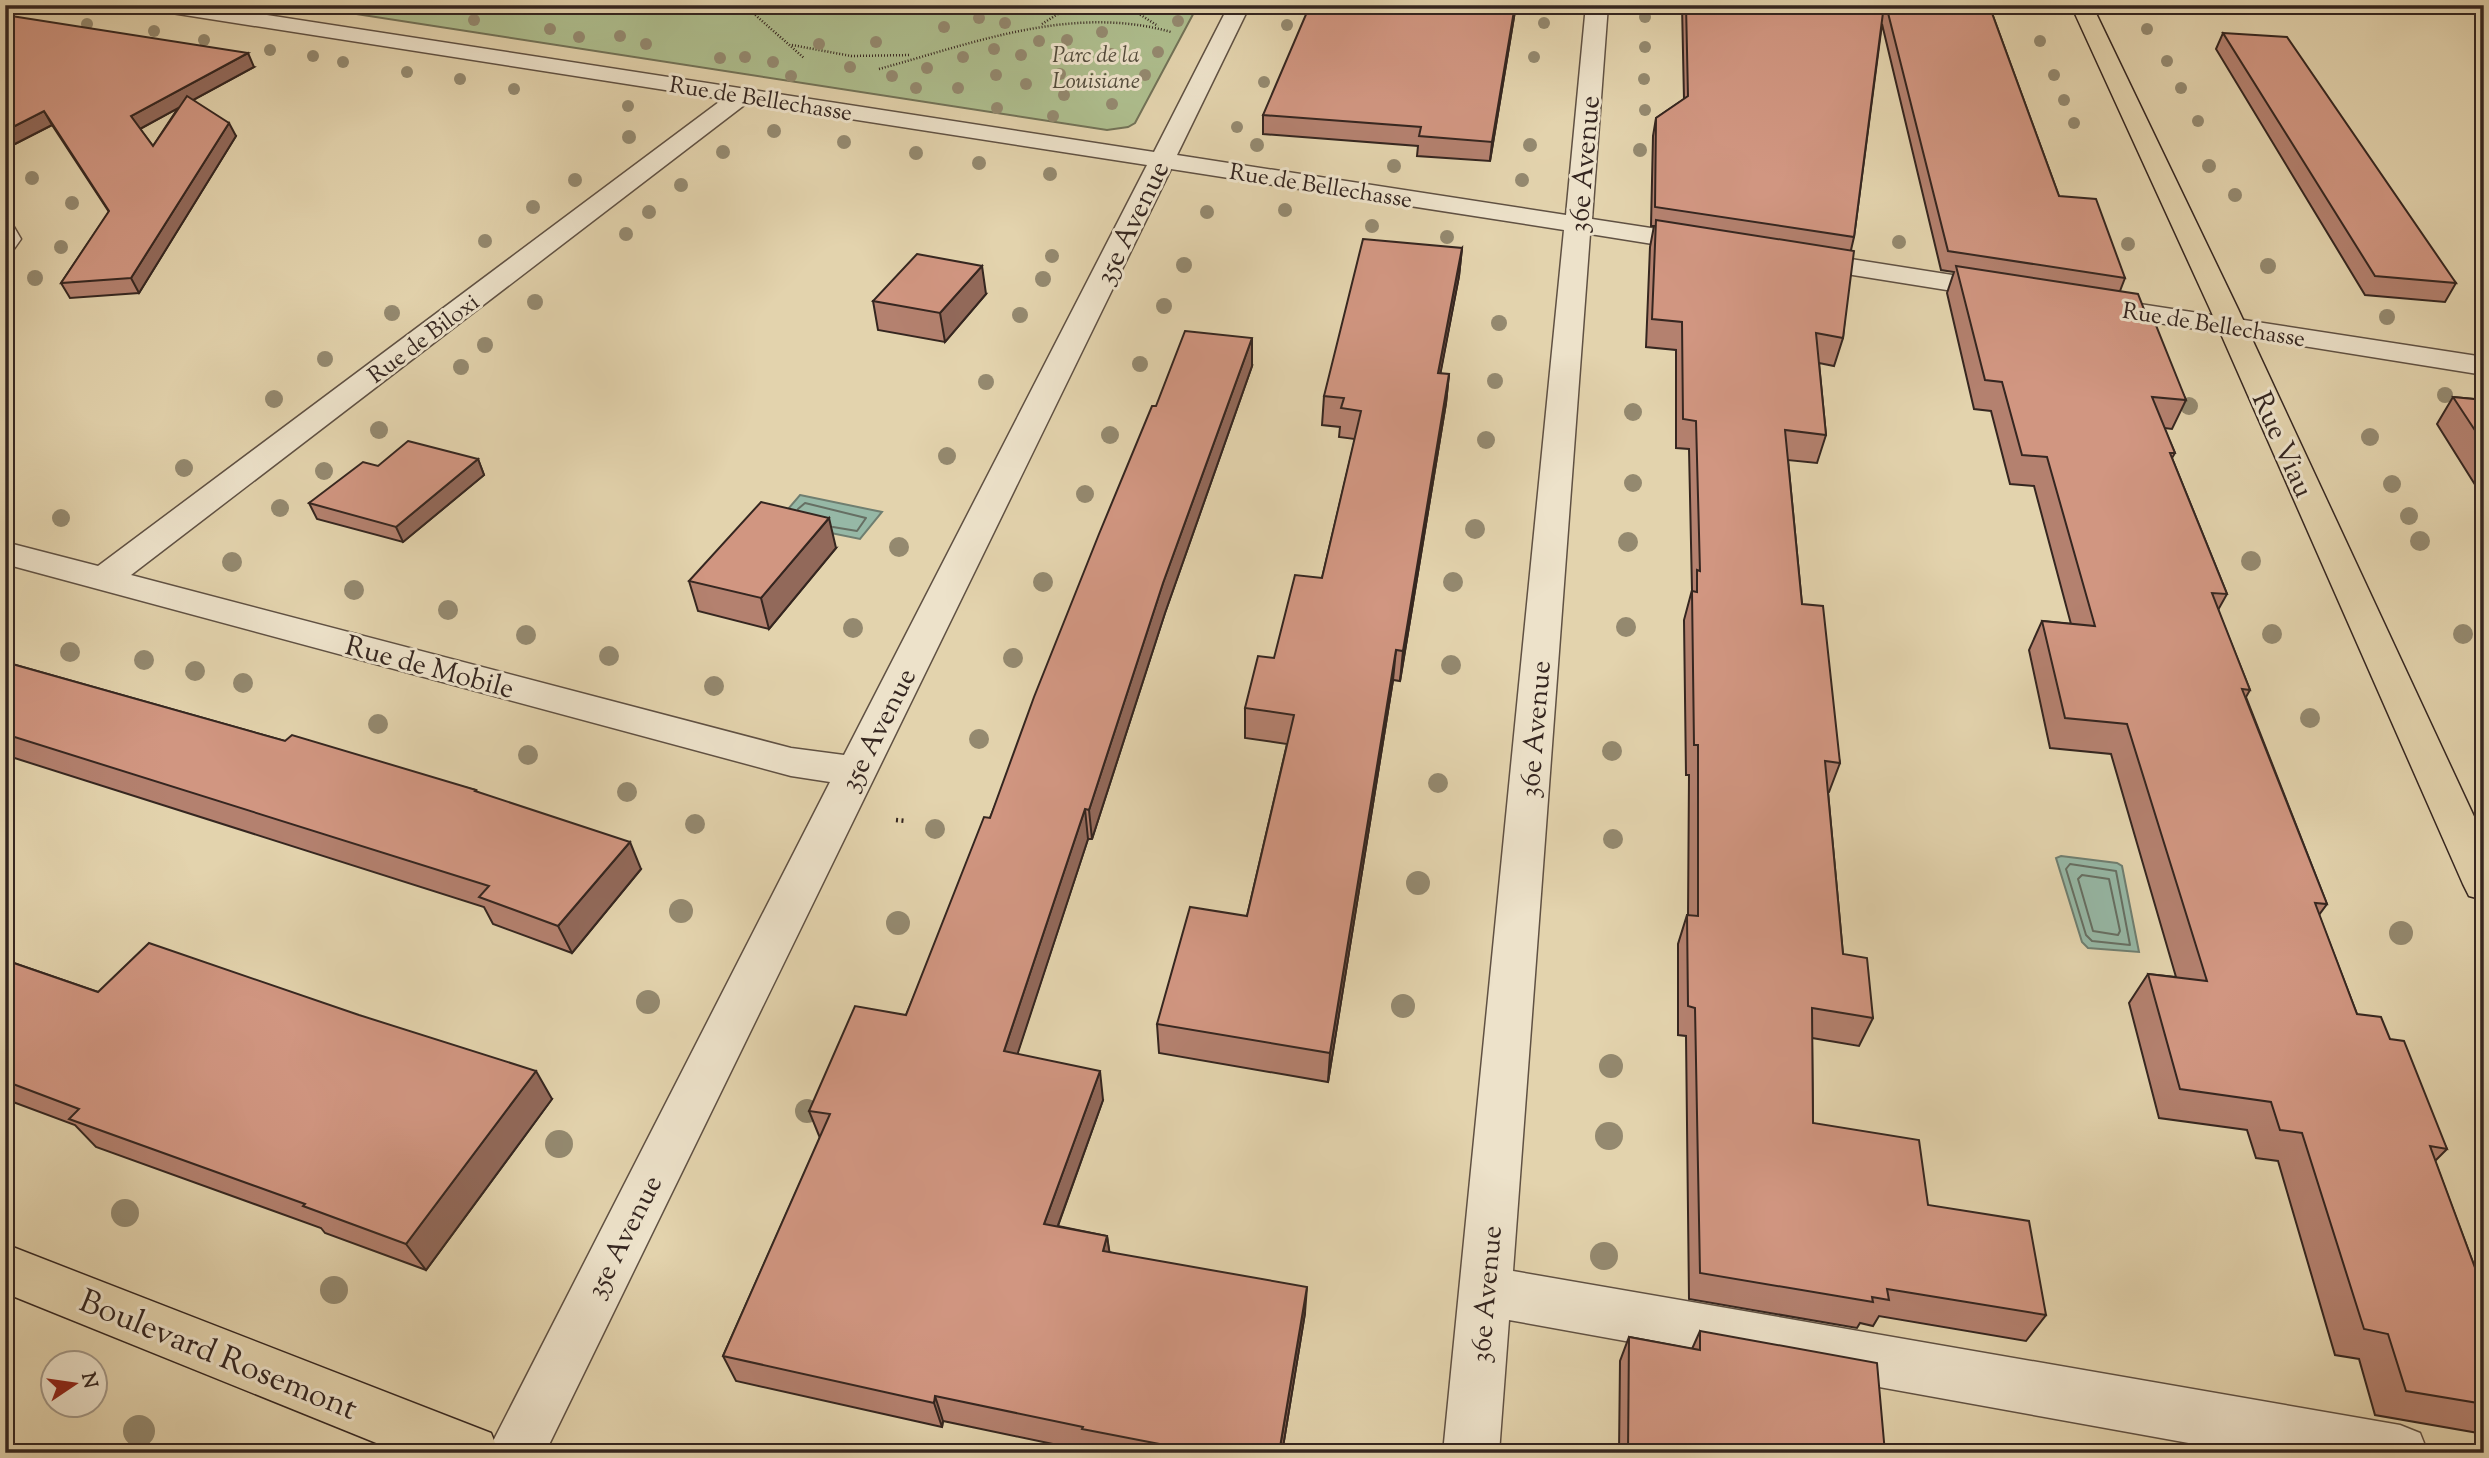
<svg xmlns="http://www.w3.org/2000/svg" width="2489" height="1458" viewBox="0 0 2489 1458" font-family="'Sorts Mill Goudy',serif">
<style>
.green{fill:#aebe8e;stroke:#727257;stroke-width:2}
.water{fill:#96b8a6;stroke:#6f7e70;stroke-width:2}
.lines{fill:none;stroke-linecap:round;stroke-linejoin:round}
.shore{stroke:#666f63;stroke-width:2}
.minor-casing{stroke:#605143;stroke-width:3}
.major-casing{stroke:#352620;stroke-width:3}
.path-far1{stroke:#352620;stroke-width:2.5;stroke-dasharray:1 2;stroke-linecap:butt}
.path{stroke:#352620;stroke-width:4.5;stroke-dasharray:2 3.5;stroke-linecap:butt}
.minor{fill:#ede2ca;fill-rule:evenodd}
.major{fill:#e3d3ad;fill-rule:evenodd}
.tree{fill:#94896f}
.wall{fill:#b4816f;stroke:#352620;stroke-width:2;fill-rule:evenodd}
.shaded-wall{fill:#92695a;stroke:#352620;stroke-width:2}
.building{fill:#d19681;stroke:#352620;stroke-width:2}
.labels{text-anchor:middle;stroke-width:6;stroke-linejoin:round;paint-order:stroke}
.far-park-label{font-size:23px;font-style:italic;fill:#534c3c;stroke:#ede2ca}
.far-street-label{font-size:23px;fill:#352620;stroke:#ede2ca}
.street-label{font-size:28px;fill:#352620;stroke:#ede2ca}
.near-street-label{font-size:33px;fill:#352620;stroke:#ede2ca}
</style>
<rect width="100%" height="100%" fill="#e3d3ad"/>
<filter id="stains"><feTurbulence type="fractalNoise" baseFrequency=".00286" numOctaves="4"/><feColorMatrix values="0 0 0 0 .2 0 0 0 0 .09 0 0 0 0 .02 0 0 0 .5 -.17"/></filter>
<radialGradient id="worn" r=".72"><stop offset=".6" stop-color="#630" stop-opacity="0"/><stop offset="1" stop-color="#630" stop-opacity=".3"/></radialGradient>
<polygon class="green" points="298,5 1198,5 1135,123 1128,127 1107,130"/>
<g class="water">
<polygon points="800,495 882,512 860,539 777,522"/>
<polygon points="2061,856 2117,863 2122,866 2139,952 2088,948 2082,942 2056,858"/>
</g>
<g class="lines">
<g class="shore">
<polyline points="798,509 805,503 866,518 857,531 833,527"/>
<polygon points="2070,864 2116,871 2130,945 2092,941 2086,935 2066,869"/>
<polygon points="2082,875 2109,879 2120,931 2118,935 2093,931 2078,879"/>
</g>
<g class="minor-casing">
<g id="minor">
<path d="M 149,5 L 202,5 L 1154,152 L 1229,5 L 1250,5 L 1177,155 L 1566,215 L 1586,5 L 1608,5 L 1592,219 L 1703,236 L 1712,238 L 1716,244 L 1712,250 L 1703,252 L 1590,234 L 1513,1271 L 2400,1425 L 2420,1433 L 2428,1453 L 2244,1453 L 1509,1320 L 1499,1453 L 1443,1453 L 1564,230 L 1171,169 L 545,1453 L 487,1453 L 830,782 L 791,776 L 5,564 L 5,542 L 98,566 L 723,99 L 159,11 L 152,9 ZM 747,103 L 1147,165 L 844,755 L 791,748 L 131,575 Z"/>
<polygon points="5,225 14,227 21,239 14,249 5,251"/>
<polygon points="1800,251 2003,283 2013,285 2017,291 2013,297 2003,299 1790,265 1786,259 1790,253"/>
<polygon points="2094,297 2484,357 2484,375 2084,311 2080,305 2084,299"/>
</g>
</g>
<g class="major-casing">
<g id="major">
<polygon points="2071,5 2092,5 2238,309 2484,838 2484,900 2469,896 2463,884 2210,309"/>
<polygon points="5,1244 491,1433 499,1453 401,1453 5,1293"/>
</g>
</g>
<g class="path-far1">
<polyline points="76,5 115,11"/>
<polyline points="744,5 804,58"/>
<polyline points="1125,5 1158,26"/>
<polyline points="1042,24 1072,5"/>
<polyline points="792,45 851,56 911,55"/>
<path d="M 879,69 C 974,43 1072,4 1171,32"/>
</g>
<polyline class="path" points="896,820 906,821"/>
<use href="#minor" class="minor"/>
<use href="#major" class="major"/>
</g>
<g class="tree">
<circle cx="1645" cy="17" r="6"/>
<circle cx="979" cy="18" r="6"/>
<circle cx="474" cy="20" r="6"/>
<circle cx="1178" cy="21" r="6"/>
<circle cx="1005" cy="23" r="6"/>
<circle cx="1544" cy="23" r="6"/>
<circle cx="87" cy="24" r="6"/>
<circle cx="1287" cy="25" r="6"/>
<circle cx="944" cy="27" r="6"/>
<circle cx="550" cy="29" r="6"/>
<circle cx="2147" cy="29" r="6"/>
<circle cx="154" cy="31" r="6"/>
<circle cx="1102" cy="32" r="6"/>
<circle cx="620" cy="36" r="6"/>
<circle cx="579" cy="37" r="6"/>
<circle cx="204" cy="40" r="6"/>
<circle cx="1067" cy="40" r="6"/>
<circle cx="1039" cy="41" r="6"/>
<circle cx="2040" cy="41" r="6"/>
<circle cx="876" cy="42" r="6"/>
<circle cx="646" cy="44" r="6"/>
<circle cx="819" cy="44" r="6"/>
<circle cx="1645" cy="47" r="6"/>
<circle cx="994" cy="49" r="6"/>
<circle cx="270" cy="50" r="6"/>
<circle cx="1158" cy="52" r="6"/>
<circle cx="1111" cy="54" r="6"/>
<circle cx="1021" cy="55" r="6"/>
<circle cx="313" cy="56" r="6"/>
<circle cx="745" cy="57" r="6"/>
<circle cx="963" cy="57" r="6"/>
<circle cx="1534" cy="57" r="6"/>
<circle cx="720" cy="58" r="6"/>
<circle cx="2167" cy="61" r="6"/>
<circle cx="343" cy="62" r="6"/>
<circle cx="773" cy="62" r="6"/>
<circle cx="850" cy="67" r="6"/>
<circle cx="927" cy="68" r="6"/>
<circle cx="407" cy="72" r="6"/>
<circle cx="1060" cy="74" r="6"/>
<circle cx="996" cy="75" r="6"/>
<circle cx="1145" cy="75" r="6"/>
<circle cx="2054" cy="75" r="6"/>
<circle cx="791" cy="76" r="6"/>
<circle cx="892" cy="76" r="6"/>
<circle cx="460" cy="79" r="6"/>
<circle cx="1644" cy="79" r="6"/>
<circle cx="1084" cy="82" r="6"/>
<circle cx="1264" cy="82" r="6"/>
<circle cx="1026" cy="84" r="6"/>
<circle cx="916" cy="88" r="6"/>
<circle cx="958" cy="88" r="6"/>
<circle cx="2181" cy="88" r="6"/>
<circle cx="514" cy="89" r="6"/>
<circle cx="1064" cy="95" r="6"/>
<circle cx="2064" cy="100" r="6"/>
<circle cx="1112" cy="104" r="6"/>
<circle cx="628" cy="106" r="6"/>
<circle cx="997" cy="108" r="6"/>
<circle cx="1645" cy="110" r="6"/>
<circle cx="1053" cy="116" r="6"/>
<circle cx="2198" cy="121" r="6"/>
<circle cx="2074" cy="123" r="6"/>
<circle cx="1237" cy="127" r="6"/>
<circle cx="774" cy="131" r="7"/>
<circle cx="629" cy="137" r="7"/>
<circle cx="844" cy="142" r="7"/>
<circle cx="1257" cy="145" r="7"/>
<circle cx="1530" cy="145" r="7"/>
<circle cx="1640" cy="150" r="7"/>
<circle cx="723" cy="152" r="7"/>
<circle cx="916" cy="153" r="7"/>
<circle cx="979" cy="163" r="7"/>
<circle cx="1394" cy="166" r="7"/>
<circle cx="2209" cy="166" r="7"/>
<circle cx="1050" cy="174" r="7"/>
<circle cx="32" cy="178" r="7"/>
<circle cx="575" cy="180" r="7"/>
<circle cx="1522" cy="180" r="7"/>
<circle cx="681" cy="185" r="7"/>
<circle cx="2235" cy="195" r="7"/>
<circle cx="72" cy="203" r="7"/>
<circle cx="533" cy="207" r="7"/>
<circle cx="1285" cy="210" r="7"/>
<circle cx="649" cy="212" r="7"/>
<circle cx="1207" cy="212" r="7"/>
<circle cx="1372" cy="226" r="7"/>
<circle cx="626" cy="234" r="7"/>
<circle cx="1447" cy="237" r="7"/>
<circle cx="485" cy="241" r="7"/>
<circle cx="1899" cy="242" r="7"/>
<circle cx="2128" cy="244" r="7"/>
<circle cx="61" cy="247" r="7"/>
<circle cx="1052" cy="256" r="7"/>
<circle cx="1184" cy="265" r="8"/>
<circle cx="2268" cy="266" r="8"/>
<circle cx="35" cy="278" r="8"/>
<circle cx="1043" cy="279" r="8"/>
<circle cx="535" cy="302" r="8"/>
<circle cx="1164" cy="306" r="8"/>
<circle cx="392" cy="313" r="8"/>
<circle cx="1020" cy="315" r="8"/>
<circle cx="2387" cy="317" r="8"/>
<circle cx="1499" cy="323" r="8"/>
<circle cx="485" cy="345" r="8"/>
<circle cx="325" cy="359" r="8"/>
<circle cx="1140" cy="364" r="8"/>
<circle cx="461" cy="367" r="8"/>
<circle cx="1495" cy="381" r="8"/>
<circle cx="986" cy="382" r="8"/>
<circle cx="2445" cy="395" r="8"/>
<circle cx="274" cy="399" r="9"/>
<circle cx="2189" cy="406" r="9"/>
<circle cx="1633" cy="412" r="9"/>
<circle cx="379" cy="430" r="9"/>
<circle cx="1110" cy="435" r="9"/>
<circle cx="2370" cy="437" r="9"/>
<circle cx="1486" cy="440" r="9"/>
<circle cx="947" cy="456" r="9"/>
<circle cx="184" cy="468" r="9"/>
<circle cx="324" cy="471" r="9"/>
<circle cx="1633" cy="483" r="9"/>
<circle cx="2392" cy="484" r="9"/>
<circle cx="1085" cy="494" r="9"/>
<circle cx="280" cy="508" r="9"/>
<circle cx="2409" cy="516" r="9"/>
<circle cx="61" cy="518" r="9"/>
<circle cx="1475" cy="529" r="10"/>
<circle cx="2420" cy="541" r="10"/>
<circle cx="1628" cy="542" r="10"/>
<circle cx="899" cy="547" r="10"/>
<circle cx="2251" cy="561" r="10"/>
<circle cx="232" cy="562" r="10"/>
<circle cx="1043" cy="582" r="10"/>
<circle cx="1453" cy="582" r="10"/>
<circle cx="354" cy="590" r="10"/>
<circle cx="448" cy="610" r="10"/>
<circle cx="1626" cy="627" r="10"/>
<circle cx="853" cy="628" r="10"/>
<circle cx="2272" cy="634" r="10"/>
<circle cx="2463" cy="634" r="10"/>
<circle cx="526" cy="635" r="10"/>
<circle cx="70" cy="652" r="10"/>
<circle cx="609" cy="656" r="10"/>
<circle cx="1013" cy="658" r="10"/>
<circle cx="144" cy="660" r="10"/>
<circle cx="1451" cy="665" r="10"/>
<circle cx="195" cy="671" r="10"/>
<circle cx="243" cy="683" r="10"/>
<circle cx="714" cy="686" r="10"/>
<circle cx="2310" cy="718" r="10"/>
<circle cx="378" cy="724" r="10"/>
<circle cx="979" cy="739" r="10"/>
<circle cx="1612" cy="751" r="10"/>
<circle cx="528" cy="755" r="10"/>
<circle cx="1438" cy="783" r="10"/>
<circle cx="627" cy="792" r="10"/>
<circle cx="695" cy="824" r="10"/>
<circle cx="935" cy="829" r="10"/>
<circle cx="1613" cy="839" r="10"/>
<circle cx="1418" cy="883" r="12"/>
<circle cx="681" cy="911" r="12"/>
<circle cx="898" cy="923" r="12"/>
<circle cx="2401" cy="933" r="12"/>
<circle cx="648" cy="1002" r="12"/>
<circle cx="1403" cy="1006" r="12"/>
<circle cx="1611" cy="1066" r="12"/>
<circle cx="807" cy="1111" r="12"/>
<circle cx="1609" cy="1136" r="14"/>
<circle cx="559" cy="1144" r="14"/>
<circle cx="125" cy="1213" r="14"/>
<circle cx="1604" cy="1256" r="14"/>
<circle cx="334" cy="1290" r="14"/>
<circle cx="139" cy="1431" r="16"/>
</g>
<g class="wall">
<polygon points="1516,5 1490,161 1417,156 1418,146 1263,134 1263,115"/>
<polygon points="1682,5 1989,5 2059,196 2125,278 2120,291 2149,322 2186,400 2172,429 2164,428 2175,453 2172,458 2227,594 2218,610 2250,690 2246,697 2327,904 2319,915 2357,1014 2390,1039 2447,1149 2435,1161 2484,1292 2484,1434 2375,1415 2359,1359 2335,1355 2278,1161 2256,1158 2247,1130 2159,1118 2129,1003 2148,974 2176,977 2111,754 2050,748 2029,650 2042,621 2071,624 2034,486 2010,484 1991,411 1974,409 1947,293 1954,272 1941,270 1882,24 1854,237 1851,250 1843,338 1834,366 1819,363 1826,435 1817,463 1788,460 1802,604 1840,763 1829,792 1828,792 1843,954 1873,1018 1859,1046 1812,1038 1813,1123 1928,1205 2046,1315 2026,1341 1879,1316 1873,1326 1860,1323 1857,1328 1689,1299 1686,1036 1678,1035 1678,944 1687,915 1688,915 1689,775 1686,775 1684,620 1692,590 1689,449 1676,448 1676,350 1646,347 1650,247 1654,226 1651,226 1653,136 1656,118 1684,99"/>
<path d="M 5,15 L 254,67 L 193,100 L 236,136 L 139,293 L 70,298 L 61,283 L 109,212 L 52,125 L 5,149 ZM 178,108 L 153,146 L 140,129 Z"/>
<polygon points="2223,33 2456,283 2445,302 2365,295 2216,49"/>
<polygon points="1462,248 1459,276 1440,374 1449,374 1446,403 1400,681 1393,680 1328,1082 1159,1053 1157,1024 1247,916 1287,744 1245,738 1245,708 1322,578 1355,439 1339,437 1340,427 1322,425 1324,396"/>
<polygon points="986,294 945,342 878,330 873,301"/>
<polygon points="1252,366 1165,613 1092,839 1088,839 1017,1054 1103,1100 1058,1226 1107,1236 1109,1252 1305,1313 1282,1453 1087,1453 1086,1451 943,1421 942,1427 736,1381 723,1356 820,1138 809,1111 906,1015 990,818 1156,406"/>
<polygon points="2453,397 2484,400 2484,499 2437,424"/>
<polygon points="478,459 484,475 403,542 317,519 309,503 378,466"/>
<polygon points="836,548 769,629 698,611 689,581"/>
<polygon points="5,662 285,741 476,790 477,792 641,869 572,953 493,924 484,907 5,755"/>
<polygon points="5,960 98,992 552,1099 426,1270 325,1233 321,1228 96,1147 75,1125 5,1099"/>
<polygon points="1700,1331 1885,1453 1619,1453 1620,1361 1629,1337 1692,1349"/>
</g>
<g class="shaded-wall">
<polygon points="1515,5 1516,5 1490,161 1492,142"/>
<polygon points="248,53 254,67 138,130 131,116"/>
<polygon points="44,111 52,125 5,149 5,131"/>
<polygon points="229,123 236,136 139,293 131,278"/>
<polygon points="1462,248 1459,276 1435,402 1438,373"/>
<polygon points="982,266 986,294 945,342 940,313"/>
<polygon points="1252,338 1252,366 1165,613 1092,839 1089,810 1163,583"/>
<polygon points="1449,374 1446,403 1400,681 1403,651"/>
<polygon points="478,459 484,475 403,542 396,527"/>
<polygon points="829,518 836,548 769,629 761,598"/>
<polygon points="1396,650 1393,680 1328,1082 1330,1053"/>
<polygon points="1085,809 1088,839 1009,1080 1004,1051"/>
<polygon points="630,842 641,869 572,953 558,926"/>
<polygon points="536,1071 552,1099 426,1270 406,1244"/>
<polygon points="1100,1071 1103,1100 1049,1250 1044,1224"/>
<polygon points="1107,1236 1111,1262 1103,1251"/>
<polygon points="1307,1287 1305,1313 1282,1453 1279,1453"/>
<polygon points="935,1396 943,1421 942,1427 934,1403"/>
</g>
<g class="building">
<polygon points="1310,5 1515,5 1492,142 1419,136 1421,127 1263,115"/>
<polygon points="1686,5 1884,5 1854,237 1655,207 1656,118 1688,96"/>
<polygon points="1886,5 1989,5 2059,196 2096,199 2125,278 1948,251"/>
<polygon points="5,15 248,53 131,116 153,146 187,96 229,123 131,278 61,283 109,211 44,111 5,131"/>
<polygon points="2223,33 2287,37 2456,283 2375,276"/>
<polygon points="1656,220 1854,251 1843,338 1816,333 1826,435 1785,430 1802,604 1823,606 1840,763 1825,761 1843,954 1867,958 1873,1018 1812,1008 1813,1123 1919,1140 1928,1205 2029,1221 2046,1315 1887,1289 1889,1300 1872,1297 1873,1302 1700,1273 1695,1008 1688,1006 1687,915 1698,916 1698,745 1694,745 1692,591 1697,592 1697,570 1700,571 1696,421 1683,419 1682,322 1652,319"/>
<polygon points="1363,239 1462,248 1438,373 1449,374 1403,651 1396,650 1330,1053 1157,1024 1190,907 1247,916 1294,715 1245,708 1258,656 1274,658 1295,575 1322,578 1361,411 1341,408 1344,398 1324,396"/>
<polygon points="917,254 982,266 940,313 873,301"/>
<polygon points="1956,266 2138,294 2149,322 2155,323 2186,400 2152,397 2175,453 2170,453 2227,594 2212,593 2250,690 2242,689 2327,904 2315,903 2357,1014 2381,1017 2390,1039 2404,1041 2447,1149 2430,1146 2484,1292 2484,1404 2406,1391 2388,1334 2364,1329 2302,1133 2280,1130 2271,1102 2180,1089 2148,974 2207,981 2127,724 2065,718 2042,621 2095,626 2047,457 2022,455 2002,382 1985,380"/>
<polygon points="1185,331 1252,338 1163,583 1089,810 1085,809 1004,1051 1100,1071 1044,1224 1107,1236 1103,1251 1307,1287 1279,1453 1206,1453 1082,1429 1083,1427 935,1396 934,1403 723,1356 830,1114 809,1111 855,1006 906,1015 984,817 990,818 1034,697 1099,534 1152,406 1156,406"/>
<polygon points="2453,397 2484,400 2484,444"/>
<polygon points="408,441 478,459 396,527 309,503 363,462 378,466"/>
<polygon points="761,502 829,518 761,598 689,581"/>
<polygon points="5,662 285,741 292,735 476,790 475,791 630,842 558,926 479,897 489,886 5,734"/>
<polygon points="149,943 359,1015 536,1071 406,1244 303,1206 305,1204 69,1119 79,1109 5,1081 5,960 98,992"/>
<polygon points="1700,1331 1877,1363 1885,1453 1628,1453 1629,1337 1700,1350"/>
</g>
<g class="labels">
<g class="far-park-label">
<text x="1096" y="62">Parc de la<tspan x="1096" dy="26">Louisiane</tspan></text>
</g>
<g class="far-street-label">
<text transform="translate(761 98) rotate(9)" y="8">Rue de Bellechasse</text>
<text transform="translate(1321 185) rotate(9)" y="8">Rue de Bellechasse</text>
<text transform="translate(2214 324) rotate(9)" y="8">Rue de Bellechasse</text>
<text transform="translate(423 338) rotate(-37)" y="8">Rue de Biloxi</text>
</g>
<g class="street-label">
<text transform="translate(1583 164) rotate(-85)" y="10">36e Avenue</text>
<text transform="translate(1131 222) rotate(-64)" y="10">35e Avenue</text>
<text transform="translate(2284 444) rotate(66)" y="10">Rue Viau</text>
<text transform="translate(430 666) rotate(15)" y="10">Rue de Mobile</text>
<text transform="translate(877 729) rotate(-63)" y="10">35e Avenue</text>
<text transform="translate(1534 729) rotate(-85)" y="10">36e Avenue</text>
<text transform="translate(623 1236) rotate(-63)" y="10">35e Avenue</text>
<text transform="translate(1485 1294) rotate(-85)" y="10">36e Avenue</text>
</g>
<g class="near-street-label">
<text transform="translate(219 1353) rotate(22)" y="12">Boulevard Rosemont</text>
</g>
</g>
<rect width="2489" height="1458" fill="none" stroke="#e3d3ad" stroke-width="28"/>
<rect x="7" y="7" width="2475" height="1444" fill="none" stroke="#352620" stroke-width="3.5"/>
<rect x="14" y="14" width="2461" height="1430" fill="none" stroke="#352620" stroke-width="2"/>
<g transform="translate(74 1384) rotate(77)"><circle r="33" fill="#ede2ca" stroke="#a39786" stroke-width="2"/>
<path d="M0-5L12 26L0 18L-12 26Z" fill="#8f2418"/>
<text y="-10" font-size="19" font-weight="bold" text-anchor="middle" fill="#352620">N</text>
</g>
<rect width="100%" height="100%" filter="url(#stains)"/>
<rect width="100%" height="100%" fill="url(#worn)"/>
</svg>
